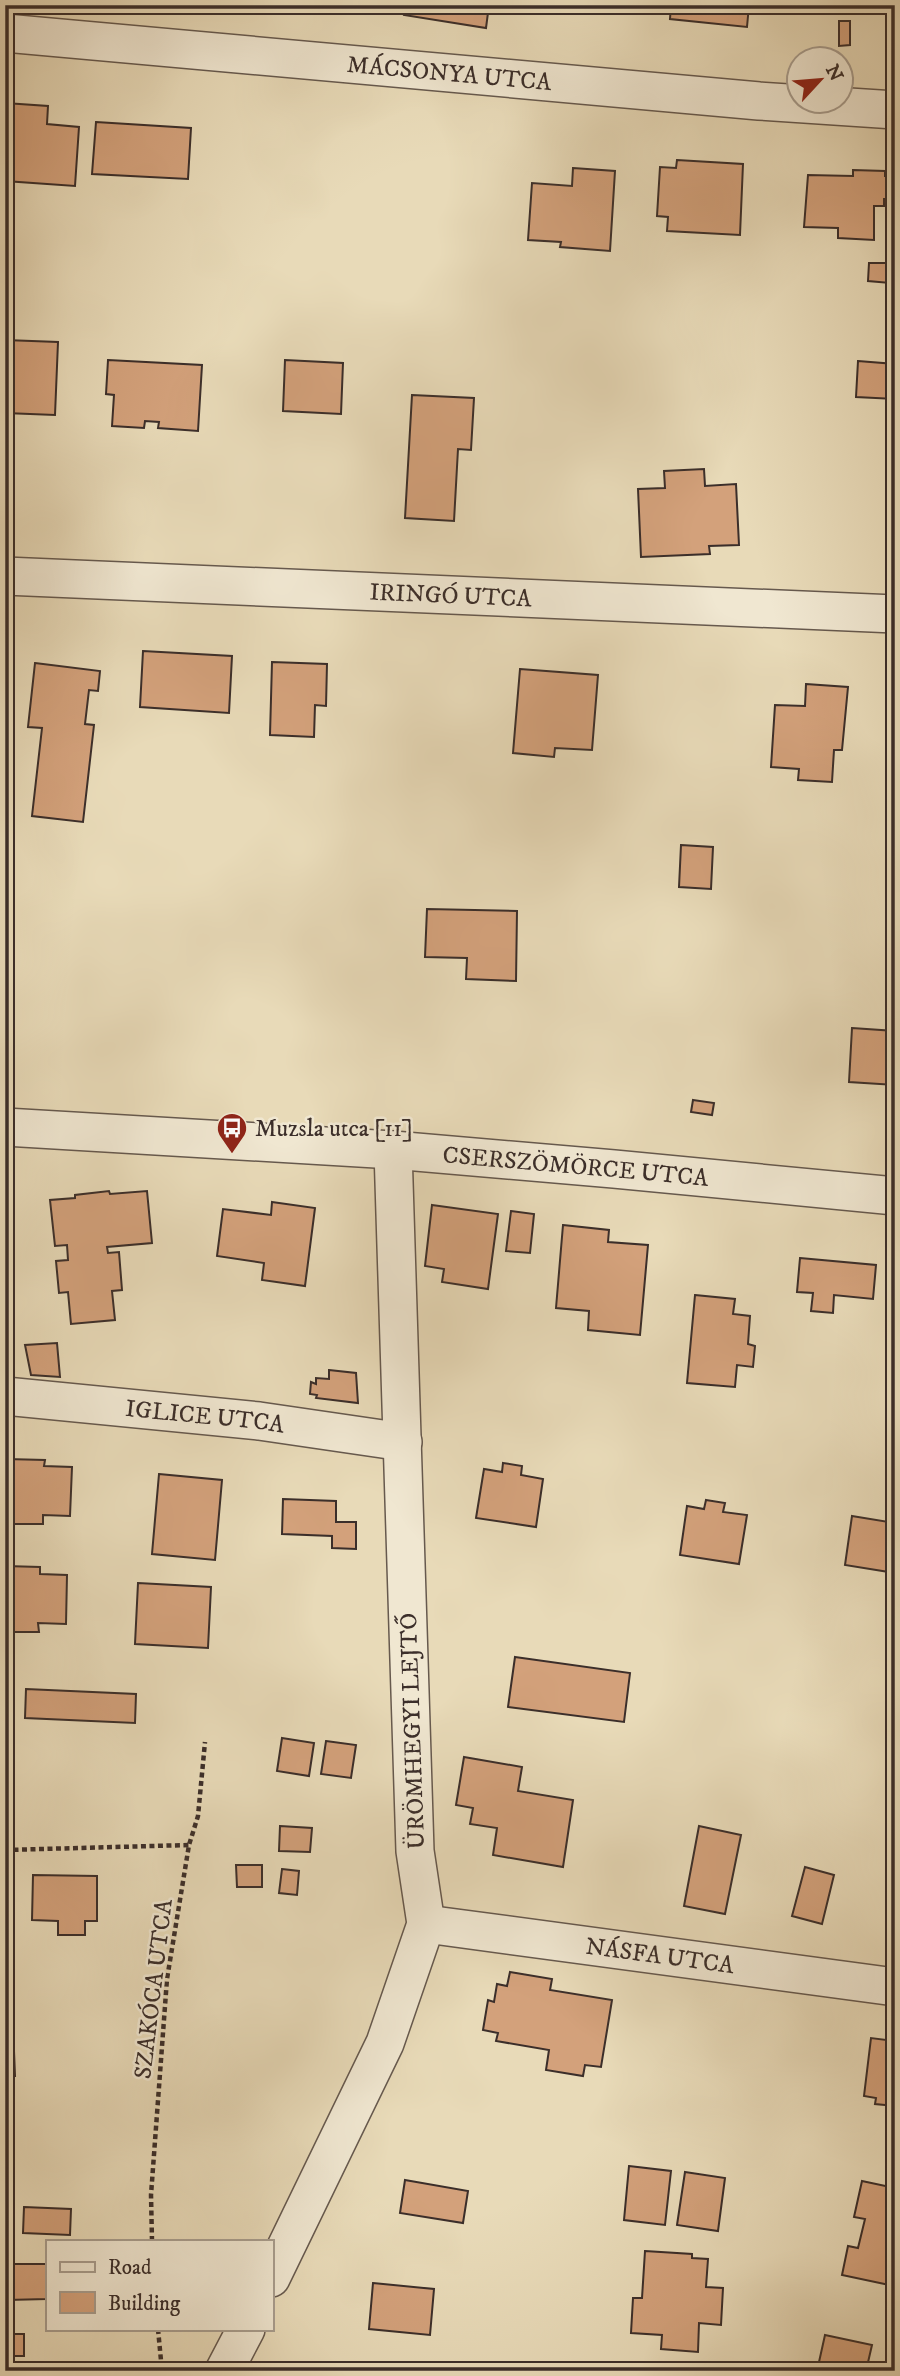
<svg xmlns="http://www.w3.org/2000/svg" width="900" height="2376" viewBox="0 0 900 2376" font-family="'IM FELL DW Pica',serif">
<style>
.building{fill:#d3a17b;stroke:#3b2e2a;stroke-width:2}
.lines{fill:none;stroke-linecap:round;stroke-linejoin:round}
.minor-casing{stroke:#66594e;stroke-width:40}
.path{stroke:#3b2e2a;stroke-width:4.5;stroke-dasharray:5 3.5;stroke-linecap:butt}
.minor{stroke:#f0e7d1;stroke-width:37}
.labels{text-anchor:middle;stroke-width:5;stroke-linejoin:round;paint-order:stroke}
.street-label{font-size:24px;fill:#3b2e2a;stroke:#f0e7d1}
.poi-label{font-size:24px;fill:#3b2e2a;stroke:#f0e7d1;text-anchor:start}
</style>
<rect width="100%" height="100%" fill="#e8dab8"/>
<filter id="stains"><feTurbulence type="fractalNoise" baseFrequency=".00286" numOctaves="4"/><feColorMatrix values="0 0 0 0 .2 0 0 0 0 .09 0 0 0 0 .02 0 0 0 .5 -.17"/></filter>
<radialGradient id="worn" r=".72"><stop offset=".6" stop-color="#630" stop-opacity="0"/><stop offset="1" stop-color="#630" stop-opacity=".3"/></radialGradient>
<g class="building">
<polygon points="406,5 489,5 486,28 404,15"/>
<polygon points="589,5 627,5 627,10"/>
<polygon points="671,5 749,5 747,27 670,19"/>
<polygon points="839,21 850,21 850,45 839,46"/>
<polygon points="5,103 48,106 47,124 79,127 75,186 5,181"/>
<polygon points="96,122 191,128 188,179 92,174"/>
<polygon points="677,160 743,164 740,235 667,231 668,217 657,216 660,167 676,168"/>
<polygon points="573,168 615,171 610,251 560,247 561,242 528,240 532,183 572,186"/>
<polygon points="853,170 885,171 885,176 895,176 895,199 884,199 884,206 874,206 874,240 838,238 838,228 804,227 808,175 853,176"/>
<polygon points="869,263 891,263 890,283 868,281"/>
<polygon points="5,340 58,342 55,415 5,413"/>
<polygon points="108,360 202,365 198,431 158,428 159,422 145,421 144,428 112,426 114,395 106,394"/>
<polygon points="285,360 343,363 341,414 283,411"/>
<polygon points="858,361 895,364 895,399 856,397"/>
<polygon points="412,395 474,398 471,450 458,449 454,521 405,518"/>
<polygon points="704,469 705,486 736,484 739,545 709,546 710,554 641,557 638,489 665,488 664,471"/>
<polygon points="143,651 232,656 229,713 140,707"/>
<polygon points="272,662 327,664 326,706 315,705 314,737 270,735"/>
<polygon points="35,663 100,671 98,691 89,690 85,724 94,725 83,822 32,816 42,728 28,727"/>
<polygon points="520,669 598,675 592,750 555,748 554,757 513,753"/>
<polygon points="806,684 848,687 842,750 834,750 832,782 798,780 799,769 771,767 775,705 805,706"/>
<polygon points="681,845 713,847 711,889 679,887"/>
<polygon points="427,909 517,911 516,981 466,979 467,958 425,957"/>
<polygon points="852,1028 895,1031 895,1085 849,1082"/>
<polygon points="693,1100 714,1103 712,1115 691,1112"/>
<polygon points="109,1191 110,1194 147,1191 152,1243 107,1247 108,1253 119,1252 122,1290 112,1291 115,1320 71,1324 68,1292 59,1293 56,1261 68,1260 67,1245 55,1246 50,1200 75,1198 75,1195"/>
<polygon points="272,1202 315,1208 305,1286 262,1280 264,1263 217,1256 223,1209 271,1215"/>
<polygon points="432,1205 498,1214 488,1289 442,1282 444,1269 425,1266"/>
<polygon points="511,1211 534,1214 530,1253 506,1251"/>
<polygon points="563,1225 609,1230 608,1242 648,1245 640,1335 588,1330 589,1311 556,1308"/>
<polygon points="800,1258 876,1265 873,1299 834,1295 833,1313 811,1311 813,1293 797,1292"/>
<polygon points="695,1295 735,1299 733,1314 750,1316 748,1344 755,1346 753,1367 737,1365 735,1387 687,1383"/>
<polygon points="57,1343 60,1377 31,1375 25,1345"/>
<polygon points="329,1370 356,1373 358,1403 316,1398 317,1395 310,1394 311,1382 316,1384 316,1378 329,1379"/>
<polygon points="6,1459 45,1460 44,1466 72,1467 70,1516 43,1515 43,1524 5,1524"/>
<polygon points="503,1463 522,1466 521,1475 543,1479 536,1527 476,1518 484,1469 502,1472"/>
<polygon points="159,1474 222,1480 215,1560 152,1554"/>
<polygon points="283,1499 336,1501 336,1522 356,1522 356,1549 332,1548 332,1536 282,1534"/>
<polygon points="706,1500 725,1503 723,1512 747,1515 739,1564 680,1555 687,1506 704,1509"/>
<polygon points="852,1516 895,1523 895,1573 845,1565"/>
<polygon points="5,1566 40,1567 40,1574 67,1575 66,1624 38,1623 39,1632 5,1632"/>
<polygon points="138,1583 211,1587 208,1648 135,1644"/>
<polygon points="515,1657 630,1673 624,1722 508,1707"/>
<polygon points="26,1689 136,1694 135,1723 25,1718"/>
<polygon points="282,1738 314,1743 309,1776 277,1771"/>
<polygon points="326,1741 356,1745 351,1778 321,1774"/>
<polygon points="464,1757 522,1767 518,1791 573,1800 563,1867 493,1855 497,1828 470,1824 473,1808 456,1805"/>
<polygon points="280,1826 312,1828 310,1852 279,1851"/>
<polygon points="699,1826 741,1835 725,1914 684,1906"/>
<polygon points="236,1865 262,1865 262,1887 237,1887"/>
<polygon points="805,1867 834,1875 822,1924 792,1916"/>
<polygon points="282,1869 299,1871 297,1895 279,1893"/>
<polygon points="33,1875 97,1876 97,1921 85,1921 85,1935 58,1935 58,1921 32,1920"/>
<polygon points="510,1972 552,1979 550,1990 612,2000 601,2067 585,2065 583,2076 546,2070 549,2050 496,2041 498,2033 483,2030 488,2000 494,2002 497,1984 507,1986"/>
<polygon points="5,2026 13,2026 15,2076 5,2076"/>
<polygon points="895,2035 895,2106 875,2104 876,2098 864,2096 871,2038 894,2041"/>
<polygon points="629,2166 671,2171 665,2225 624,2220"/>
<polygon points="685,2172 725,2178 718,2231 677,2225"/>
<polygon points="405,2180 468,2191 463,2223 400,2213"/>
<polygon points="862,2181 895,2188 894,2286 842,2275 848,2246 858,2248 865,2219 854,2217"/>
<polygon points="24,2207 71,2209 70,2235 23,2233"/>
<polygon points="645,2251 692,2254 692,2258 708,2259 706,2287 723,2288 721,2325 699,2323 698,2352 661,2349 662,2335 631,2333 633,2298 642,2298"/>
<polygon points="5,2264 47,2264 47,2299 7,2300"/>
<polygon points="373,2283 434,2289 430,2335 369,2329"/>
<rect x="5" y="2334" width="19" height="22"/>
<polygon points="825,2335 872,2345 866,2371 817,2371"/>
<polygon points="756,2364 785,2371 755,2371"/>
</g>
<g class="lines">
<g class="minor-casing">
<g id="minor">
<path id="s1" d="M 5,33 L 759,101 L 895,110"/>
<path id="s2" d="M 5,576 L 895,614"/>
<path id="s3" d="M 5,1127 L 393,1150 L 614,1169 L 895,1196"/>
<path id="s4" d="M 5,1396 L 259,1421 L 403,1442"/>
<path id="s5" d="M 426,1924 L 895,1987"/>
<polyline points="271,2278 385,2043 426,1924 415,1851 393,1150"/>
<polyline points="224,2371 246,2329"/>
</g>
</g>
<g class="path">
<polyline points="5,1850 189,1845"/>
<polyline points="152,2241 151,2195 167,1979 189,1845 198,1816 205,1742"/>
<polyline points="158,2329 162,2371"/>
</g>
<use href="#minor" class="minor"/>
</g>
<defs>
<g id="bus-pin" transform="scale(1.575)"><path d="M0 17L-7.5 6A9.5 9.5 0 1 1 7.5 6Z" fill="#8f2418" stroke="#f0e7d1"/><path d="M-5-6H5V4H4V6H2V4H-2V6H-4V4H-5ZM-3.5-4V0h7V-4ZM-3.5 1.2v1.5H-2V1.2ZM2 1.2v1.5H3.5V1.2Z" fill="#fff"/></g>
</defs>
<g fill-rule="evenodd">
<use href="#bus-pin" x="232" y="1128"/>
</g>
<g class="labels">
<g class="street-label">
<text dy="8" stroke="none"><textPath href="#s1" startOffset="446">MÁCSONYA UTCA</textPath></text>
<text dy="8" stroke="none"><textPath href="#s2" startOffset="446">IRINGÓ UTCA</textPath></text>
<text dy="8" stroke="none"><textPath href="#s3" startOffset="572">CSERSZÖMÖRCE UTCA</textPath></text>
<text dy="8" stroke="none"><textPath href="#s4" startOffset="201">IGLICE UTCA</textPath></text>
<text transform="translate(412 1731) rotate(-92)" y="8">ÜRÖMHEGYI LEJTŐ</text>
<text dy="8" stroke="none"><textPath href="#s5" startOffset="236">NÁSFA UTCA</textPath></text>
<text transform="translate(153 1989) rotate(-83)" y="8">SZAKÓCA UTCA</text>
</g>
<g class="poi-label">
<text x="255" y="1136">Muzsla utca [11]</text>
</g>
</g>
<rect width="900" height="2376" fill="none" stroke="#e8dab8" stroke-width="28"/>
<rect x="7" y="7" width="886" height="2362" fill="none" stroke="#3b2e2a" stroke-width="3.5"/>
<rect x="14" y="14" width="872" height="2348" fill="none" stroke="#3b2e2a" stroke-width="2"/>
<rect x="46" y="2240" width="228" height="91" fill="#f0e7d1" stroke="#a89d8e" stroke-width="2"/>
<rect x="60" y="2262" width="35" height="10" fill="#f0e7d1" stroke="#a89d8e" stroke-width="2"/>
<text x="108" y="2274" font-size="21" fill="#3b2e2a">Road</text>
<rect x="60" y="2292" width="35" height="21" fill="#d3a17b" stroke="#a89d8e" stroke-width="2"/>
<text x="108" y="2310" font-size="21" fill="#3b2e2a">Building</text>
<g transform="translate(820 80) rotate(64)"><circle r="33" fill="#f0e7d1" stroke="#a89d8e" stroke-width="2"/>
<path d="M0-5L12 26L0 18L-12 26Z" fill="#8f2418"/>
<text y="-10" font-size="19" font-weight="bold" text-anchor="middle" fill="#3b2e2a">N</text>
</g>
<rect width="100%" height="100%" filter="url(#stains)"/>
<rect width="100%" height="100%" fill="url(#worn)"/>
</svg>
